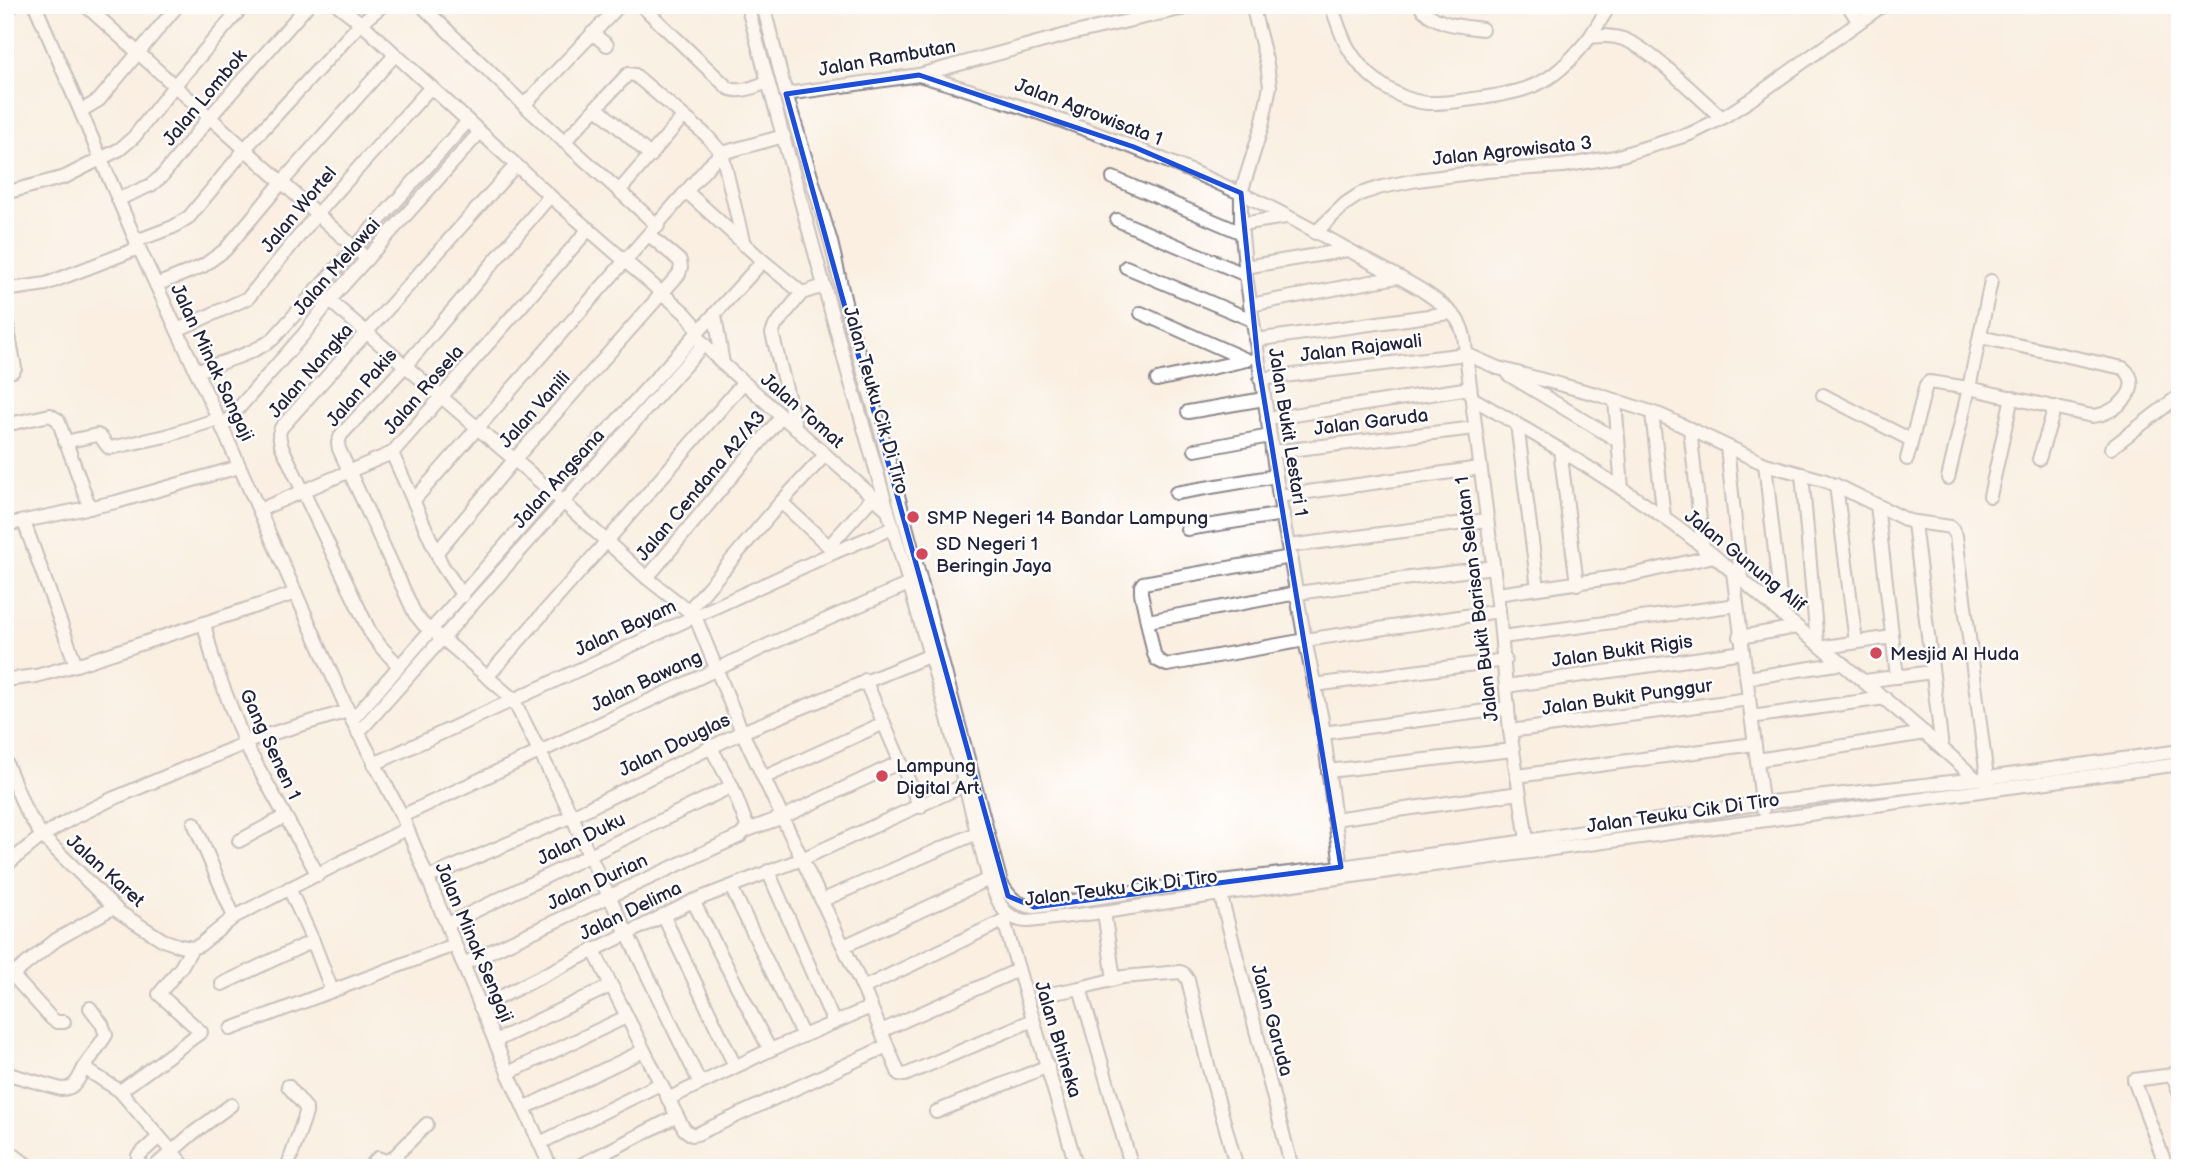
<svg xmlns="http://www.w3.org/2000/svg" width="2185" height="1173" viewBox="0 0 2185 1173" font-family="'Balsamiq Sans',sans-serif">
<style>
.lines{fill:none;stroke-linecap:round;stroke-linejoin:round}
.minor-casing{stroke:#8e888e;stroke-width:16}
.minor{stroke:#fff;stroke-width:12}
.marked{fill:none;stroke:#1d4ed8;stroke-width:5;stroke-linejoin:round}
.poi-dot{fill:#d1495b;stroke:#fff;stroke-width:2.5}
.labels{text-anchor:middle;stroke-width:5;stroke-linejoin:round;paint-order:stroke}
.street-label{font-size:19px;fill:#22223b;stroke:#fff}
.poi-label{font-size:19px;fill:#22223b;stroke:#fff;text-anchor:start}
</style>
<rect width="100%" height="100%" fill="#fff"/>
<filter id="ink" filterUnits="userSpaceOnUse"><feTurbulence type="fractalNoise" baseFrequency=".0143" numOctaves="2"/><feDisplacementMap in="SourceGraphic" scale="14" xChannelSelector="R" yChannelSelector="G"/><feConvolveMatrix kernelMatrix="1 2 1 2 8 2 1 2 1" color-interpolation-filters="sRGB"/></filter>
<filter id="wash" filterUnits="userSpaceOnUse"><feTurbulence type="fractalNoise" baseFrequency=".00686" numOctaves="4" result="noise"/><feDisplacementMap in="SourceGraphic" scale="28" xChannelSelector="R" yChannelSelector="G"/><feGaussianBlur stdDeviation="1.57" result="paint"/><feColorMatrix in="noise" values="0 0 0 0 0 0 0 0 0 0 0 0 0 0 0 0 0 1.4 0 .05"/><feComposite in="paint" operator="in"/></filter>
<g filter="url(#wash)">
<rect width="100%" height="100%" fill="#faefe1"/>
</g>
<g filter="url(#ink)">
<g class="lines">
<g class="minor-casing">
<g id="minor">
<polyline points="35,5 139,248 222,427 352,720 402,816 508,1073 551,1168"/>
<polyline points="85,5 367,259"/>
<polyline points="338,5 361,23 550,196 684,312 693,322 700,340 723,364 888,510"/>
<polyline points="421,5 524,105 658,226"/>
<path d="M 641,5 L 728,88 C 740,94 756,86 768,82"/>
<path d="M 747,5 L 848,373 L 945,707 L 989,879 C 997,900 1003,921 1029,921 L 1111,911 L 1220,894 L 2180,764"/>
<path d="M 763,5 L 786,94 L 831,242 L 850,324 L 879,424 L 1001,883 C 1010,898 1017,905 1034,907 L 1160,888 L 1341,867 L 1527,841 L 1762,803 L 1987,778 L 2180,751"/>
<polyline points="1252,5 1267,64 1270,86 1262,126 1241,193 1241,224 1246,275 1279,496 1305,640 1322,720 1341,867"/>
<path d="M 1331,5 C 1336,18 1340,33 1347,46 C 1362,74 1395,100 1427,103 C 1445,104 1464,100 1481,98 C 1537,90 1555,81 1590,37 C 1601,36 1612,35 1623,39 C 1650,48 1699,98 1722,118"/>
<path d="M 1419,5 C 1433,25 1460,26 1482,29"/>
<polyline points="1848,5 1858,21"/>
<polyline points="5,6 14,5"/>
<polyline points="592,33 607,45"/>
<polyline points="1590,37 1610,5"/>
<path d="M 919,75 C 1029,107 1136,145 1240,193 C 1283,212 1325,237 1367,260 C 1397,277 1433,292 1456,318 C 1464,329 1465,341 1466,354 L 1498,368 L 1596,394 L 1660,415 L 1765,464 L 1823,480 L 1842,488 L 1909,521 L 1951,527 L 1956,536 L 1988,785"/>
<polyline points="786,94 919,75 1070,34 1198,5"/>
<polyline points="524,105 620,5"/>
<polyline points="596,107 651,156"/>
<polyline points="81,111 99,100 178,5"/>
<polyline points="564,142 628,74 635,75 706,135 722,153 744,245"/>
<polyline points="1113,178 1242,233"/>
<polyline points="620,190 683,117"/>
<polyline points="687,192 763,261 802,293 824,286"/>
<polyline points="5,193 65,177 120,149 134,137 174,86 244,5"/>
<polyline points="550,196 406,365 341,435 338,443 339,449 415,614 424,625 442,638 513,699 572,816 589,855 700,1083"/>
<polyline points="119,199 151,185 162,176 209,118 308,5"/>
<polyline points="1117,220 1246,275"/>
<polyline points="1241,224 1286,217"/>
<polyline points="1315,233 1345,204 1360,194 1382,187 1417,180 1486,171 1563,166 1615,157 1690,134 1722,118 1750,100 1883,5"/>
<polyline points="136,241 173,227 189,217 251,142 361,23 383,5"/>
<polyline points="1126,267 1252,320"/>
<polyline points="1245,267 1348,250"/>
<polyline points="156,285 203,266 225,250 282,182 395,55"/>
<polyline points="316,289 552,492 647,578 695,616 742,732 863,988 899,1074 905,1075 1033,1020"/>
<polyline points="5,290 46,284 139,248"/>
<polyline points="1250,305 1397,277"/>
<polyline points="1141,313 1247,360"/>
<polyline points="5,314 15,368 13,371 5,372"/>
<polyline points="715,315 723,364"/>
<polyline points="177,330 248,298 317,214 431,87"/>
<path d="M 1980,337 L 2123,368 C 2147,387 2115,415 2092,416 L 1969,388 L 1991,281"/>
<polyline points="1255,340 1450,313"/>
<path d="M 196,371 C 222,362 251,355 273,339 L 468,121"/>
<polyline points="1509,375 1617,440"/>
<polyline points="1260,379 1466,354 1499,611 1510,731 1528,846"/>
<polyline points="1157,380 1247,360"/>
<polyline points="1823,395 1911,440"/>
<path d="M 1472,398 C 1536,435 1601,473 1662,516 C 1710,549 1752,590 1797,627 C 1858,676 1918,726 1976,779"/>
<polyline points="1615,400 1622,489"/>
<polyline points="1188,412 1264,399"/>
<polyline points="1652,413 1664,517"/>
<polyline points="1267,419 1470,388"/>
<polyline points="1517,424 1538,588"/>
<polyline points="5,425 50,415 58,420 90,508"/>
<polyline points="222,427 304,334 330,300 480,132"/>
<polyline points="796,429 772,333 775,326 802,293"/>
<polyline points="1690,429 1703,548"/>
<path d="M 65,442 L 97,435 C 104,437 104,445 110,448 L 166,436 L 218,419"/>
<polyline points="1727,447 1741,578"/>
<polyline points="2111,448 2180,395"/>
<polyline points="1195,450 1270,436"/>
<polyline points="1560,450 1577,584"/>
<polyline points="1272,452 1475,428"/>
<polyline points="1907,459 1926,385 1929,382 1969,388 1948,478"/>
<polyline points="2039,459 2055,407"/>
<polyline points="1765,464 1782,613"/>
<polyline points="1802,474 1817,642"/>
<polyline points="1836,485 1856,642"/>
<polyline points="1176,493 1276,476"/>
<polyline points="1279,496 1480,468"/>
<polyline points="1990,496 2012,397"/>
<polyline points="414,500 713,161 722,153 784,136"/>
<polyline points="781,502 835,552"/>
<polyline points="1877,505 1897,677"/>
<polyline points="259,510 392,453"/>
<polyline points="24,522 76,665"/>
<polyline points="1914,523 1942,748"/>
<polyline points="5,525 116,502 239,467"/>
<polyline points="1187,529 1283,514"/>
<polyline points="829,546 873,497"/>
<polyline points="1289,546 1487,520"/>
<polyline points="437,552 514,460 679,274 681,267 680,261 649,235"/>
<polyline points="1291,557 1143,583 1141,586 1141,593 1154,654 1157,660 1167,665 1305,640 1499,611"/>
<polyline points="1733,572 1763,809"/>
<polyline points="647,578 782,416"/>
<polyline points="1497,594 1631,575 1714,556"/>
<polyline points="463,596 442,565 392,453 589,229"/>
<polyline points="689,610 781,502 825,455"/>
<polyline points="1148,621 1297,593 1493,567"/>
<polyline points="204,624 214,663 245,744 318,875"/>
<polyline points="1502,637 1737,605"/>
<polyline points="1740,637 1797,627"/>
<polyline points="1825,647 1892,637"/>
<polyline points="399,666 381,647 370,632 281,445 279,434 281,428 516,165"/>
<polyline points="487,677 606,542 743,383"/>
<polyline points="1747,678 1843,663"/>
<polyline points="5,680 36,676 76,665 296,593"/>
<polyline points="865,680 920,807"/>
<polyline points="1865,681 1932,672"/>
<polyline points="1314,685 1505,660"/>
<polyline points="1506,686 1743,652"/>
<polyline points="1751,717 1885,698"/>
<polyline points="352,720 552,492 763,261"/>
<polyline points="1510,731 1749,699"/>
<polyline points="358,733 704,344"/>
<polyline points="1323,733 1508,708"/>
<polyline points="710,746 732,786 747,826 745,831"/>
<polyline points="5,760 25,809 42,836 119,912 163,940 180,946 192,948 200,945 234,917 406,829"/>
<polyline points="1757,760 1925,733"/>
<polyline points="374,764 835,552 893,528"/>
<polyline points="1328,771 1513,750"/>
<polyline points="1517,776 1754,744"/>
<polyline points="765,777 884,723"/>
<polyline points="402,816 777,641 909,584"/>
<polyline points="1334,819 1519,793"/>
<polyline points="194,823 234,917"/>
<polyline points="239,841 284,817"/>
<polyline points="5,866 42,836 71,819 112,799 260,737 348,711"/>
<polyline points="768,871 834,1023"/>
<polyline points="427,876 437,874 572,816 742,732 936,653"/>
<polyline points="731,887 803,1036"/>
<polyline points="289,888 313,941 332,991"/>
<polyline points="1219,889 1292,1168"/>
<polyline points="823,900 977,833"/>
<polyline points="693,901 770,1050"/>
<polyline points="1104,912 1114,979"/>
<polyline points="663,915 735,1066"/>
<polyline points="1004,921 1077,1168"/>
<polyline points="448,924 732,786"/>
<polyline points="844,946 989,879"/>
<polyline points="593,949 677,1116 684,1129 692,1135 697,1134 887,1046"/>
<polyline points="463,964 740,836 745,831 783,817 900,762"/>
<polyline points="13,976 52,1019 57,1022 64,1022"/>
<polyline points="5,981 56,940 114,907"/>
<polyline points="222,984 313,941"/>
<polyline points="863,988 1011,917"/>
<polyline points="1044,995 1080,988"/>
<polyline points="480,1007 693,901 802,859 971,782"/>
<polyline points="231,1029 454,945"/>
<polyline points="881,1031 1018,970"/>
<polyline points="495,1041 610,986"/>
<polyline points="84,1068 106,1035 102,1024 90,1008"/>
<path d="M 5,1073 L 61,1089 C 75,1089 78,1080 84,1068 L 120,1091 L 186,1168"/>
<polyline points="508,1073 626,1017"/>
<polyline points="2172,1074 2180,1095"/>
<polyline points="120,1091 201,1032 159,994 181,967 192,948"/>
<polyline points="668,1099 770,1050 871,1007"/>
<polyline points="524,1108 643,1051"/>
<polyline points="936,1112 1048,1066"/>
<polyline points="540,1143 660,1084"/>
<polyline points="5,1148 31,1168"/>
<polyline points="144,1168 139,1163 138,1156 159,1137"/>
<polyline points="153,1168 192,1134 231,1105"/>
<polyline points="287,1168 306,1113 306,1108 288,1086"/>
<polyline points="368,1168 378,1158 386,1161 393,1158 427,1124"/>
<polyline points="575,1168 677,1116"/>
<polyline points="1132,1168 1080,988 1123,977 1180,972 1183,973 1188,980 1208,1065 1237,1168"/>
<polyline points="2167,1168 2134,1080 2180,1074"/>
</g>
</g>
<use href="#minor" class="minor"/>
</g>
</g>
<path d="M0 0H2185V1173H0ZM 919,75 L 1134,147 L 1241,193 L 1258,362 L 1341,867 L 1034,907 L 1008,896 L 786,94 Z" fill="#faefe1" fill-opacity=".55" fill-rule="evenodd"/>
<path class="marked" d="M 919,75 L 1134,147 L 1241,193 L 1258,362 L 1341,867 L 1034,907 L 1008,896 L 786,94 Z"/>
<g class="poi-dot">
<circle cx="913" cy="517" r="7"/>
<circle cx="922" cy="554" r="7"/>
<circle cx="1876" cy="653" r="7"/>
<circle cx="882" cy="776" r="7"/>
</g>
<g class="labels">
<g class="street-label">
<text transform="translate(887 57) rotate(-10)" y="7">Jalan Rambutan</text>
<text transform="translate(204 97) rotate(-50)" y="7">Jalan Lombok</text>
<text transform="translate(1089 111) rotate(21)" y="7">Jalan Agrowisata 1</text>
<text transform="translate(1512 150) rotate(-6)" y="7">Jalan Agrowisata 3</text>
<text transform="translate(298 209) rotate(-50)" y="7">Jalan Wortel</text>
<text transform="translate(336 266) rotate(-49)" y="7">Jalan Melawai</text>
<text transform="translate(1361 347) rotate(-7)" y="7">Jalan Rajawali</text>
<text transform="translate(213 362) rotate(65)" y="7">Jalan Minak Sangaji</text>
<text transform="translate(310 370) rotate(-49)" y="7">Jalan Nangka</text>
<text transform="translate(361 387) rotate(-49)" y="7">Jalan Pakis</text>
<text transform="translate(423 389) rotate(-49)" y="7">Jalan Rosela</text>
<text transform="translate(877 400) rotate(74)" y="7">Jalan Teuku Cik Di Tiro</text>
<text transform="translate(534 409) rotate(-48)" y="7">Jalan Vanili</text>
<text transform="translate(803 410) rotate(41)" y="7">Jalan Tomat</text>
<text transform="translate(1371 421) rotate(-7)" y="7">Jalan Garuda</text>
<text transform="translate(1289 432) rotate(81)" y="7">Jalan Bukit Lestari 1</text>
<text transform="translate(558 478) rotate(-48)" y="7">Jalan Angsana</text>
<text transform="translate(700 485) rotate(-50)" y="7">Jalan Cendana A2/A3</text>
<text transform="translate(1746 560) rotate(39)" y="7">Jalan Gunung Alif</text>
<text transform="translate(1476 599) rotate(-97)" y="7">Jalan Bukit Barisan Selatan 1</text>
<text transform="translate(625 627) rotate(-25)" y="7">Jalan Bayam</text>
<text transform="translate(1622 650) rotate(-8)" y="7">Jalan Bukit Rigis</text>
<text transform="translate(646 680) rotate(-25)" y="7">Jalan Bawang</text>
<text transform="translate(1627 696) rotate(-8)" y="7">Jalan Bukit Punggur</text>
<text transform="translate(271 744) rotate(65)" y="7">Gang Senen 1</text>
<text transform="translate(674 744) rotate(-26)" y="7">Jalan Douglas</text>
<text transform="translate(1683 812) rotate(-8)" y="7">Jalan Teuku Cik Di Tiro</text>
<text transform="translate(581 838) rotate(-26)" y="7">Jalan Duku</text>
<text transform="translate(106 870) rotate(42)" y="7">Jalan Karet</text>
<text transform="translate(597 881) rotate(-25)" y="7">Jalan Durian</text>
<text transform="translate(1121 887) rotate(-7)" y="7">Jalan Teuku Cik Di Tiro</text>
<text transform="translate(630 910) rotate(-26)" y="7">Jalan Delima</text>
<text transform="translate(475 942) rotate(67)" y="7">Jalan Minak Sengaji</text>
<text transform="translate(1273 1020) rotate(75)" y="7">Jalan Garuda</text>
<text transform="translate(1059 1039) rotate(73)" y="7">Jalan Bhineka</text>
</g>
<g class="poi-label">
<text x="927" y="524">SMP Negeri 14 Bandar Lampung</text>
<text x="936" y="550">SD Negeri 1<tspan x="936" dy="22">Beringin Jaya</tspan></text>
<text x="1890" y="660">Mesjid Al Huda</text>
<text x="896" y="772">Lampung<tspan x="896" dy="22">Digital Art</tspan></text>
</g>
</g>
<rect width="2185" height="1173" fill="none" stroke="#fff" stroke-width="28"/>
</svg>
